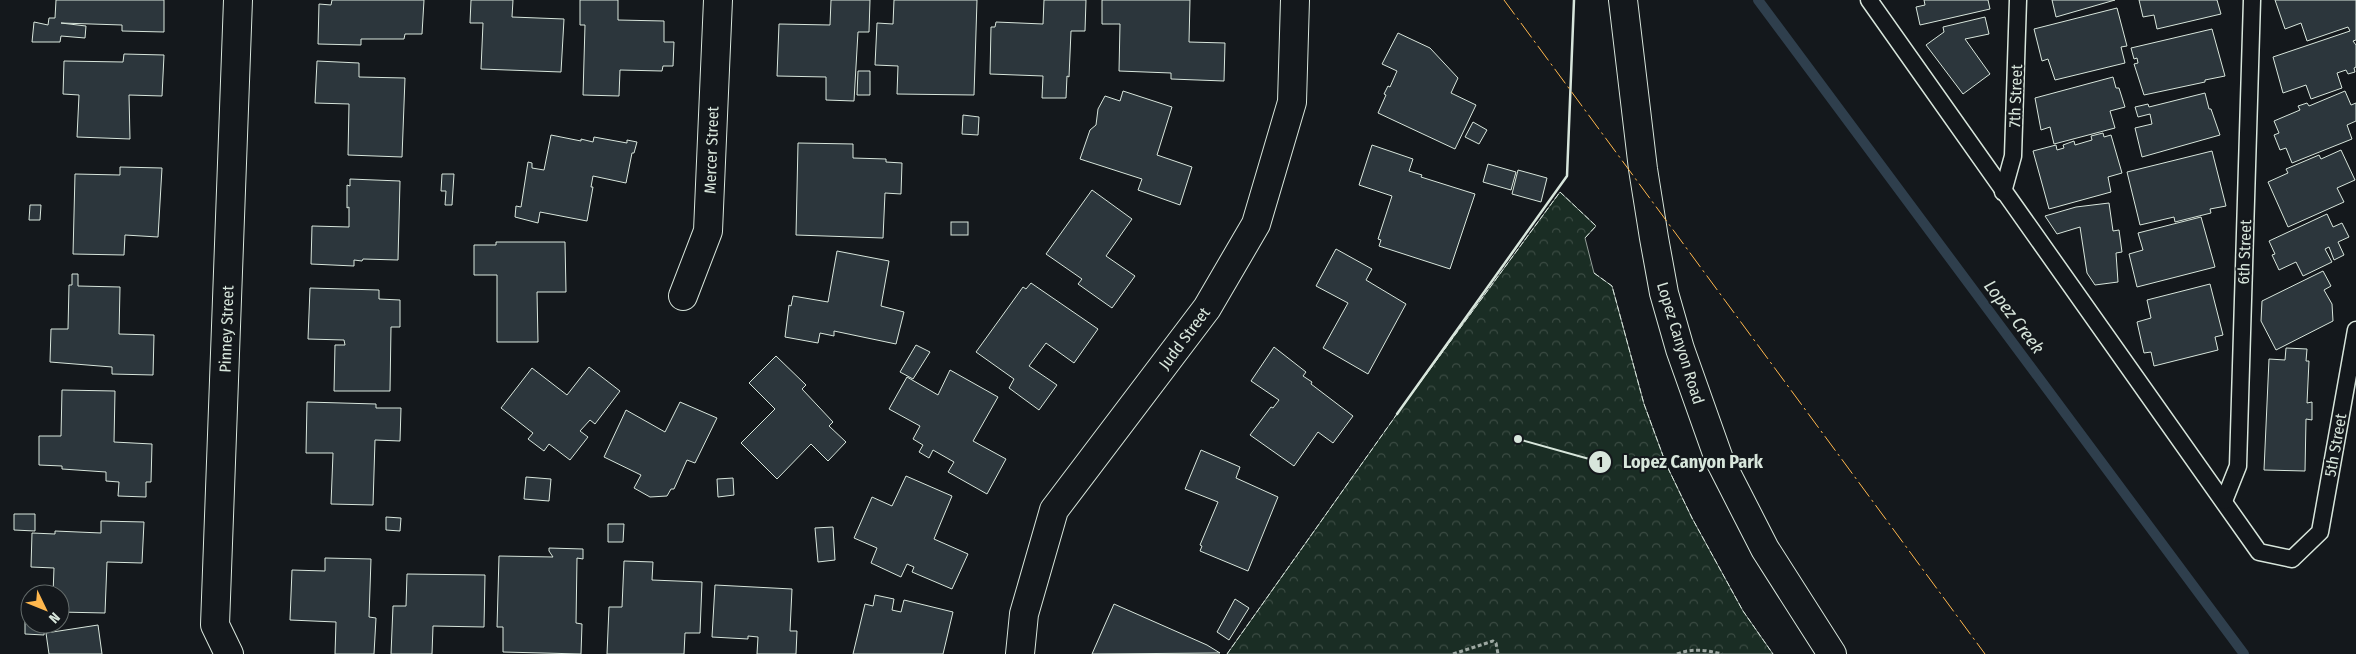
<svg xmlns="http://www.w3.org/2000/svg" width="2356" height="654" viewBox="0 0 2356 654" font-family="'Fira Sans Condensed',sans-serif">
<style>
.park{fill:url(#park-crowns);stroke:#939e99}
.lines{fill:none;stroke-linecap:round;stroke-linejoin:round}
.stream{stroke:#2f3f4d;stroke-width:10}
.building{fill:#2c363c;stroke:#d8e6dc}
.lane-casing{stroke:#d8e6dc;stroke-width:19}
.street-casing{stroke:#d8e6dc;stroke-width:30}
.path{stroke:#9da8a2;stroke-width:3;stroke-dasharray:4 2.5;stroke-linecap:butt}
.lane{stroke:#14181c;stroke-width:16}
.street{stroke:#14181c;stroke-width:28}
.fence{stroke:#d8e6dc;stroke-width:1;stroke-dasharray:6 2.5;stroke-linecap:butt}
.wall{stroke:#d8e6dc;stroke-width:2.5}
.power{stroke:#ffb74d;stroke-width:1;stroke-dasharray:18 4 2.5 4;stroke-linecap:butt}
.labels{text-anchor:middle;stroke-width:4;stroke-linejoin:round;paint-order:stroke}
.street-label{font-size:16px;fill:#d8e6dc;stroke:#14181c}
.water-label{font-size:18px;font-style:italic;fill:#d8e6dc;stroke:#14181c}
.leader{fill:none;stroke:#d8e6dc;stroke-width:2}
.callout-dot{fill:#d8e6dc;stroke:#14181c;stroke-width:2}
.mark-label{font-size:15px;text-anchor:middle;font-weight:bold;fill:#111}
.callout-label{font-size:18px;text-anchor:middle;font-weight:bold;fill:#d8e6dc;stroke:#14181c;stroke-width:4;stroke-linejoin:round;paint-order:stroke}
</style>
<defs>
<pattern id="park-crowns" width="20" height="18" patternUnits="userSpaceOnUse" patternTransform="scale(1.25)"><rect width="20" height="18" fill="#1a2d24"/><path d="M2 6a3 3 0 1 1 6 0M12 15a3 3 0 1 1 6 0" fill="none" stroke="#3b4b43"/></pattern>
</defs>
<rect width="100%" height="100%" fill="#14181c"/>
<polygon class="park" points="1560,192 1596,226 1585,238 1594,273 1612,286 1644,404 1666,464 1692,518 1743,611 1773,654 1227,654 1397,414"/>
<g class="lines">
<polyline class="stream" points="1758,0 2244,654"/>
</g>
<g class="building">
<polygon points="56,0 164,0 164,32 122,31 122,25 61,23 86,26 85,38 61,36 60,42 32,42 34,22 48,25 49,18 55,18"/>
<polygon points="332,0 424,0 422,34 405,34 404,39 361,39 361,45 318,44 319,4 331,5"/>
<polygon points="471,0 513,0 512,17 564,19 561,72 481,69 483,23 470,23"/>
<polygon points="580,0 618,0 618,20 664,21 664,42 674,42 673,66 663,66 662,71 620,70 619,96 583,95 585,25 580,25"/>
<polygon points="831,0 870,0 869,32 858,32 854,101 826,100 826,77 777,76 779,24 830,25"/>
<polygon points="894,0 977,0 974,95 897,94 898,66 875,65 877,23 893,24"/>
<polygon points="1044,0 1086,0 1085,31 1071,31 1069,77 1067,76 1066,98 1042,98 1043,76 990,74 991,27 995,27 996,22 1043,24"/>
<polygon points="1102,0 1190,0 1189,42 1225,43 1224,81 1171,79 1171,73 1119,71 1120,24 1102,24"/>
<polygon points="1924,0 1988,0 1990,9 1920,25 1916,7 1925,5"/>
<polygon points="2052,0 2115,0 2056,17"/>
<polygon points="2139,0 2217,0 2221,14 2157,29 2154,15 2143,17"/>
<polygon points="2275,0 2356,0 2356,40 2353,41 2356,45 2356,67 2354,68 2355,72 2348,74 2346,70 2337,73 2342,88 2311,99 2306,85 2283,93 2273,57 2350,31 2348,27 2307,41 2301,23 2285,29"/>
<polygon points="2117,8 2127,46 2121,47 2125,63 2055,80 2048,59 2042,61 2034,29"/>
<polygon points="1985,17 1989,34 1965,39 1990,74 1963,94 1926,45 1944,32 1943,27"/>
<polygon points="2212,29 2225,76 2205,80 2205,82 2144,95 2134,64 2138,63 2137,58 2134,59 2131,48"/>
<polygon points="1398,33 1430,48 1458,78 1451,93 1476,105 1455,149 1378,113 1386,95 1384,94 1388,86 1390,87 1397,71 1382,64"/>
<polygon points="124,54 164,55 162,96 129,95 130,139 77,137 79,95 63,94 64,61 123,62"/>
<polygon points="317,61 359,63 359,77 405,78 402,157 348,155 349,104 315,103"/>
<polygon points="858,71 870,71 870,95 857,95"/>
<polygon points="2113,77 2116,88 2119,88 2125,107 2110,111 2115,128 2054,144 2050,127 2041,130 2035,98"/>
<polygon points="1123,91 1172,107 1157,155 1192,167 1180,205 1138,190 1142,179 1080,159 1090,130 1096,125 1098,109 1105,96 1120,101"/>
<polygon points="2345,91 2351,105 2356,103 2356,121 2347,125 2352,139 2292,163 2286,148 2280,150 2274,135 2279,133 2274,121 2300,110 2298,106 2307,103 2309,106"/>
<polygon points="2205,93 2209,109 2211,109 2220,135 2142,157 2135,128 2152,124 2150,114 2138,117 2135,107 2148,104 2149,107"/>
<polygon points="963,115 979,117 978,135 962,134"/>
<polygon points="1473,122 1487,130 1479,144 1465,137"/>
<polygon points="2103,133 2104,137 2111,135 2122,173 2108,177 2111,192 2049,209 2033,151 2056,145 2057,150 2064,148 2063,145 2074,141 2075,145 2092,140 2091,136"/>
<polygon points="551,135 581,141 581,139 593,142 594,137 627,143 627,140 637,142 634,153 632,153 626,183 593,176 591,187 593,187 587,221 540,212 538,223 515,217 516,206 521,207 528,162 532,163 532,168 544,170"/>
<polygon points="798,143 853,144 853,158 886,159 886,162 902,163 901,194 885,193 883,238 796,235"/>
<polygon points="1372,145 1413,159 1409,171 1422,175 1421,177 1475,194 1450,269 1379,246 1381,240 1378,239 1392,196 1359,185"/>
<polygon points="2341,150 2355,180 2337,188 2344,202 2288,227 2268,182 2288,173 2286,169 2319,155 2321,159"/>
<polygon points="2212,151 2226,206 2210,209 2211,213 2175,222 2174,217 2140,225 2127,172"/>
<polygon points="1488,164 1516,172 1511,190 1483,182"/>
<polygon points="120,167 162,168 158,237 125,235 124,255 73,254 75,174 120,175"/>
<polygon points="1518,170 1547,178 1541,202 1512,194"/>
<polygon points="442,174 454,174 452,205 445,205 446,191 441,191"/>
<polygon points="350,179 400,181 398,260 363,259 362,261 354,260 354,266 311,264 312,226 349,227 349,207 347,208 347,185 350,186"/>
<polygon points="1092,190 1132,219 1106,256 1135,276 1112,308 1078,284 1082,279 1046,254"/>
<polygon points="2109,203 2113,231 2119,230 2122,252 2116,253 2118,282 2095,285 2087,273 2080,227 2057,234 2045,216 2076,207"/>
<polygon points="30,205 41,205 40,220 29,220"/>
<polygon points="2327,214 2333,227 2342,223 2349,237 2338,242 2344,255 2334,260 2329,247 2325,249 2332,262 2303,276 2296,262 2279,270 2272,255 2275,254 2269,241"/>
<polygon points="2201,217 2215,267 2137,287 2129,254 2143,250 2138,233"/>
<rect x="951" y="222" width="17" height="13"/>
<polygon points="496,242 565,242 566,292 537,292 538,342 497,342 497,275 474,275 474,245 496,245"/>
<polygon points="1336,249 1372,269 1366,280 1406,304 1368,374 1323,348 1348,303 1316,286"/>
<polygon points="837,251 889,261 881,306 904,312 896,344 834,331 834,336 820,333 818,343 785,337 789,305 791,306 793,296 828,302"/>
<polygon points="2323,271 2331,286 2324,290 2332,304 2333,321 2276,350 2261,321 2262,301"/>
<polygon points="72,274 78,274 78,286 120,287 119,334 154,335 153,375 112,374 112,367 50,362 51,329 68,329 69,285 72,285"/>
<polygon points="1031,283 1098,329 1074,363 1046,343 1029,366 1057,385 1039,410 1009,388 1014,379 976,352 1023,287 1026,289"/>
<polygon points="2210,284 2223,335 2215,337 2218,350 2154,366 2151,352 2144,353 2137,322 2151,318 2147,300"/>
<polygon points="310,288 379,290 379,299 400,300 400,327 391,327 390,391 334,391 335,345 345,345 344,340 308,339"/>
<polygon points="916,345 930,352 913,379 900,372"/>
<polygon points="1274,347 1306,372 1303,376 1312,382 1311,384 1353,416 1333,443 1318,432 1294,466 1250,435 1271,407 1273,408 1279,400 1251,381"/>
<polygon points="2286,348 2307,349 2306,361 2309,361 2307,403 2312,402 2312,420 2306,419 2305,471 2264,470 2269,359 2285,360"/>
<polygon points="776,356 806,385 802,389 833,422 829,426 846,442 828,461 811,444 777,479 741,443 775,409 749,383"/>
<polygon points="589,367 620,391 595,424 590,420 580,431 588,437 570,460 549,444 544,451 528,439 533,433 501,408 532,368 567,395"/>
<polygon points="950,370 998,397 973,441 1006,459 987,494 948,472 954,462 933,450 929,458 919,452 923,445 913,439 920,426 889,409 907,377 938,395"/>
<polygon points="62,390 115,391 114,442 152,444 151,482 146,482 146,497 118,496 119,482 106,481 106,472 62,469 62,466 39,465 39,436 61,436"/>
<polygon points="307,402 376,404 376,408 401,408 400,441 375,440 373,505 331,504 333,453 306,453"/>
<polygon points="680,402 717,418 695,463 687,460 674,489 671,489 667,496 650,497 634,488 641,475 604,457 626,410 665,432"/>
<polygon points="1201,450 1240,467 1236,478 1278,497 1248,571 1200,551 1202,546 1200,545 1218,502 1185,489"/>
<polygon points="906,476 952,496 934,539 968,554 952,589 912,572 914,567 907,564 901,577 871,563 877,548 854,538 872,497 892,506"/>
<polygon points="526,477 551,479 549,501 524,499"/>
<polygon points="733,478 734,495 718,497 717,479"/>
<polygon points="14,514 35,514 35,531 14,530"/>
<polygon points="386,517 401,518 400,531 386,530"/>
<polygon points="101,521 144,522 142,563 107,562 105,613 60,612 60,594 53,594 54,568 31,567 32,533 55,534 55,531 101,533"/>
<polygon points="608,524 624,524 623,542 608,542"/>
<polygon points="833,527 835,560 818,562 815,528"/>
<polygon points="549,548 583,549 583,559 577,558 576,623 582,624 581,654 503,652 503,627 497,627 499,556 553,557 549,551"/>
<polygon points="325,558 371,559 369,617 376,618 374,654 335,654 336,622 290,620 292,570 325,571"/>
<polygon points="624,561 653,562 652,580 702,582 700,633 685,633 684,654 607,654 609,607 622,607"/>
<polygon points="407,574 485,575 484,627 433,626 432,654 391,654 393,606 406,606"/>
<polygon points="715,585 792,589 790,631 797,631 796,654 757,654 758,637 748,636 748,639 712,637"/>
<polygon points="875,595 894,599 892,610 901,612 904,600 953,612 943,654 853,654 865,604 873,606"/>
<polygon points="1235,599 1249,608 1229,640 1217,632"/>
<polygon points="1114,604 1207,645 1220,653 1092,654"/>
<polygon points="25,621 30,621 30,624 45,624 44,635 25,634"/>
<polygon points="98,625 102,654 49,654 46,633"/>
</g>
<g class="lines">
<g class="lane-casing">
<g id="lane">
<polyline points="1869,0 2259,552 2292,559 2320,532 2356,330"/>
<polyline points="2003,192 2013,156 2018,0"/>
<polyline points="2224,501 2238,466 2252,0"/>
</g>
</g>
<g class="street-casing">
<g id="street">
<polyline points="1623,0 1643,169 1654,238 1664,293 1680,349 1719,459 1765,549 1832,654"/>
<polyline points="683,296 708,231 718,0"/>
<polyline points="229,654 215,625 238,0"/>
<polyline points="1020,654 1024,614 1054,510 1207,308 1256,224 1292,102 1295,0"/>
</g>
</g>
<g class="path">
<polyline points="1453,654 1493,641 1496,643 1498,654"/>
<path d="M 1677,654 C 1692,648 1707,650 1722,654"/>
</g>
<use href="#lane" class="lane"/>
<use href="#street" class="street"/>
<g class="fence">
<polyline points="1594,273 1612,286 1644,404 1666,464 1692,518 1743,611 1773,654"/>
<polyline points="1227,654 1397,414 1560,192 1596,226 1585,238"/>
</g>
<polyline class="wall" points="1397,414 1567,176 1574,0"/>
<polyline class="power" points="1504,0 1985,654"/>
</g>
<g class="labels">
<g class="street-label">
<text transform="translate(2015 96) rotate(-88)" y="6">7th Street</text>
<text transform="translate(711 150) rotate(-88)" y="6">Mercer Street</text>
<text transform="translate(2244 252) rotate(-88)" y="6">6th Street</text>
<text transform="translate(226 329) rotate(-88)" y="6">Pinney Street</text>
<text transform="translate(1184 338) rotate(-53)" y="6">Judd Street</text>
<text transform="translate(1681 343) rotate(73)" y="6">Lopez Canyon Road</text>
<text transform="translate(2335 445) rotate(-80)" y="6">5th Street</text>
</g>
<g class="water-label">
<text transform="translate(2014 317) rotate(53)" y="6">Lopez Creek</text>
</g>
</g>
<path class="leader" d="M1518 439L1600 462"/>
<g class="callout-dot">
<circle cx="1518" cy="439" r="5"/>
<circle cx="1600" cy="462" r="12"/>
</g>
<g class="mark-label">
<text x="1600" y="467">1</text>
</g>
<g class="callout-label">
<text x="1693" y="468">Lopez Canyon Park</text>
</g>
<g transform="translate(45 609) rotate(133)"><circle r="24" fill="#14181c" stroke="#626a69"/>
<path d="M0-4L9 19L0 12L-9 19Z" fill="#ffb74d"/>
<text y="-8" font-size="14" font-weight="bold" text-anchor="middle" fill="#d8e6dc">N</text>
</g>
</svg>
